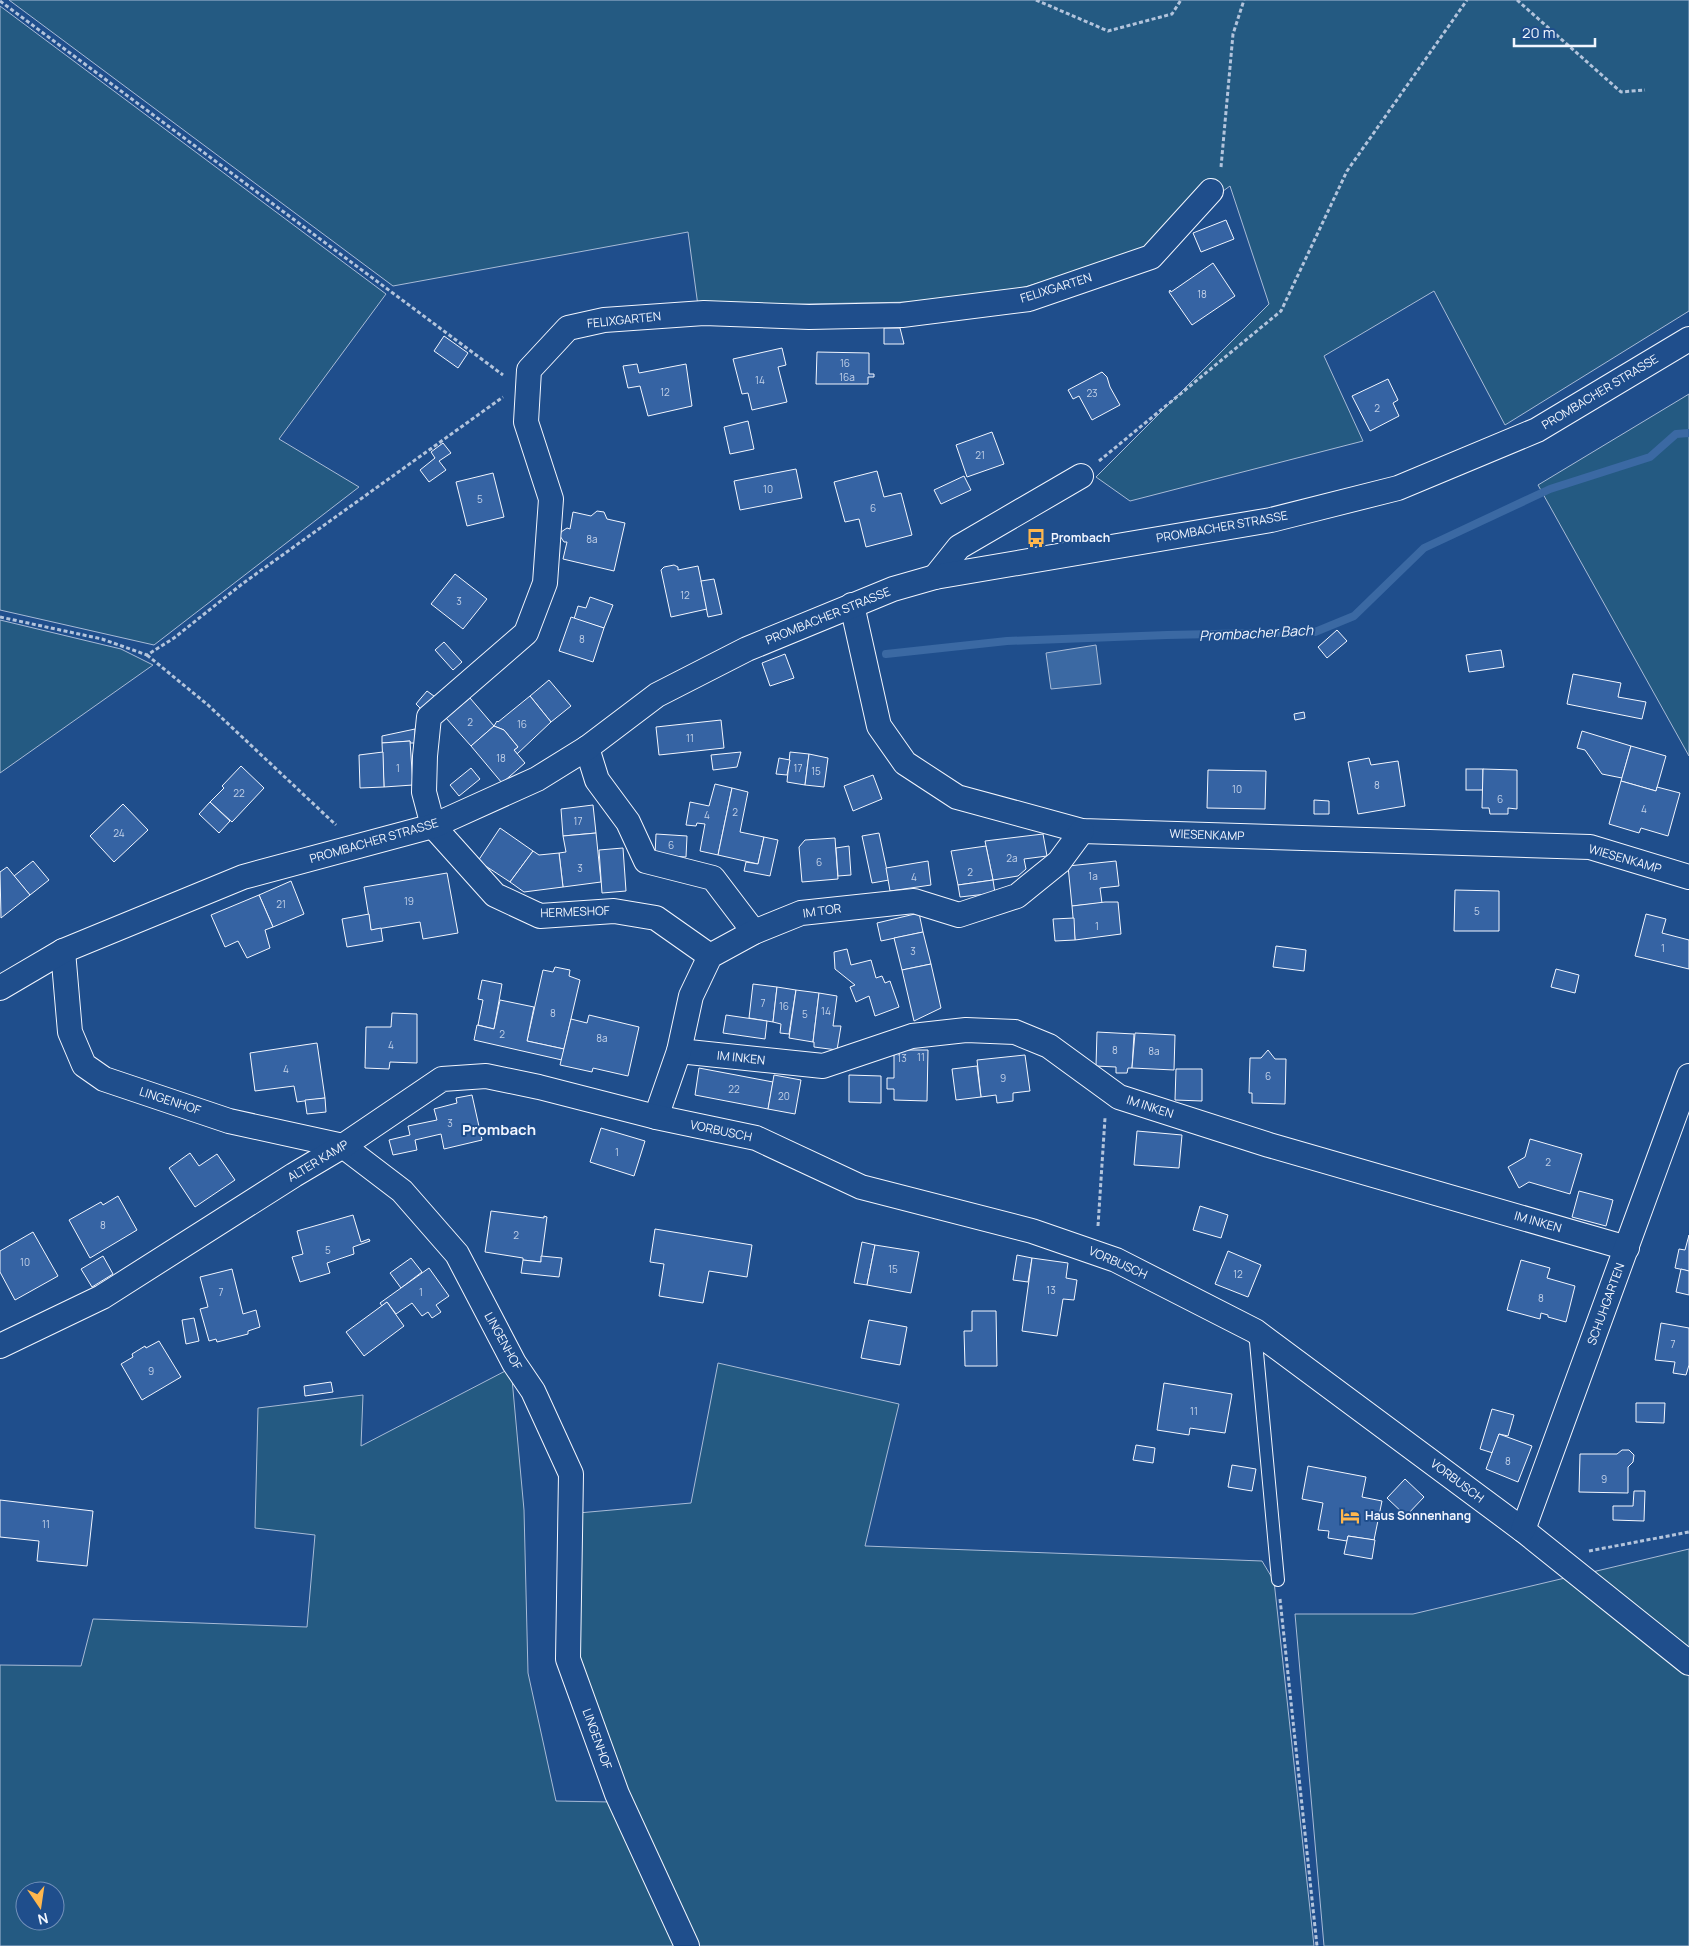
<svg xmlns="http://www.w3.org/2000/svg" width="1689" height="1946" viewBox="0 0 1689 1946" font-family="Manrope,sans-serif">
<style>
.green{fill:#245a82;stroke:#a8bbd7;fill-rule:evenodd}
.water{fill:#3b69a3;stroke:#a8bbd7}
.lines{fill:none;stroke-linecap:round;stroke-linejoin:round}
.stream{stroke:#3b69a3;stroke-width:8}
.building{fill:#3563a3;stroke:#f2f6ff}
.service-casing{stroke:#f2f6ff;stroke-width:14}
.minor-casing{stroke:#f2f6ff;stroke-width:26}
.path{stroke:#b3c4dc;stroke-width:3;stroke-dasharray:4 2.5;stroke-linecap:butt}
.service{stroke:#1f4e8c;stroke-width:12}
.minor{stroke:#1f4e8c;stroke-width:24}
.labels{text-anchor:middle;stroke-width:4;stroke-linejoin:round;paint-order:stroke}
.number-label{font-size:10px;fill:#c3d1e8}
.street-label{font-size:12px;fill:#f2f6ff;stroke:#1f4e8c}
.poi-label{font-size:12px;font-weight:bold;fill:#f2f6ff;stroke:#1f4e8c;text-anchor:start}
.water-label{font-size:14px;font-style:italic;fill:#f2f6ff;stroke:#1f4e8c}
.quarter-label{font-size:15px;font-weight:bold;fill:#f2f6ff;stroke:#1f4e8c}
</style>
<rect width="100%" height="100%" fill="#1f4e8c"/>
<g class="green">
<polygon points="9,0 1689,0 1689,311 1505,425 1434,291 1324,356 1363,441 1130,501 1096,477 1269,304 1230,186 1138,253 1025,287 968,301 698,306 688,232 393,286"/>
<polygon points="0,6 386,294 279,439 359,487 154,645 0,610"/>
<polygon points="1689,394 1689,756 1538,485"/>
<polygon points="0,620 121,649 153,665 0,773"/>
<polygon points="718,1363 899,1404 865,1546 1262,1561 1274,1581 1314,1946 694,1946 622,1791 573,1655 578,1513 691,1503"/>
<path d="M 511,1368 L 524,1510 L 528,1673 L 556,1801 L 611,1802 L 680,1946 L 0,1946 L 0,1665 L 81,1666 L 93,1619 L 307,1627 L 315,1535 L 255,1528 L 258,1408 L 363,1395 L 361,1446 ZM 25,1891 L 55,1891 L 55,1921 L 25,1921 Z"/>
<polygon points="1689,1549 1689,1656 1584,1574"/>
<polygon points="1565,1578 1689,1675 1689,1946 1324,1946 1295,1614 1413,1614"/>
</g>
<polygon class="water" points="1096,645 1101,684 1051,689 1046,653"/>
<g class="lines">
<polyline class="stream" points="886,654 1007,641 1167,635 1315,632 1354,616 1424,548 1550,489 1650,457 1676,434 1689,433"/>
</g>
<g class="building">
<polygon points="1226,220 1234,239 1201,252 1193,233"/>
<polygon points="1213,263 1235,296 1192,325 1169,292 1170,290 1171,292"/>
<polygon points="884,328 900,328 904,344 884,344"/>
<polygon points="444,336 468,353 458,368 434,351"/>
<polygon points="782,348 786,365 778,367 787,402 752,410 748,393 742,394 733,359"/>
<polygon points="817,352 869,353 869,374 874,374 874,377 868,377 868,384 816,384"/>
<polygon points="637,364 639,373 686,364 692,406 648,416 640,386 628,388 623,366"/>
<polygon points="1102,372 1107,377 1110,387 1120,405 1092,420 1079,396 1073,399 1068,390"/>
<polygon points="1388,379 1398,400 1393,403 1399,416 1370,431 1352,396"/>
<polygon points="748,421 754,449 730,454 724,427"/>
<polygon points="992,432 1004,464 967,477 956,445"/>
<polygon points="443,443 451,453 439,461 446,470 429,482 420,470 435,458 431,452"/>
<polygon points="796,469 802,498 740,510 734,481"/>
<polygon points="877,471 884,497 901,493 912,535 866,547 859,519 845,522 834,482"/>
<polygon points="493,473 504,517 467,526 456,482"/>
<polygon points="964,476 971,490 941,504 934,490"/>
<polygon points="597,511 604,512 607,519 625,523 614,571 563,559 567,542 564,542 560,536 561,532 567,528 570,529 573,512 591,516"/>
<polygon points="674,565 678,567 678,570 698,566 707,609 671,617 661,570 664,567"/>
<polygon points="455,574 487,599 463,629 431,604"/>
<polygon points="714,579 722,614 708,617 701,581"/>
<polygon points="590,597 613,605 604,628 574,619 578,606 586,608"/>
<polygon points="571,617 604,628 593,662 559,651"/>
<polygon points="1337,630 1347,641 1327,658 1318,647"/>
<polygon points="444,642 462,662 453,670 435,650"/>
<polygon points="1501,650 1504,667 1469,672 1466,655"/>
<polygon points="785,654 794,678 770,686 762,663"/>
<polygon points="1573,674 1621,683 1618,697 1646,702 1642,719 1567,704"/>
<polygon points="549,680 571,706 551,722 530,696"/>
<polygon points="427,691 438,699 425,713 416,704"/>
<polygon points="530,696 551,722 517,754 514,750 518,747 504,730 494,726 497,721 498,722"/>
<polygon points="470,698 494,726 471,746 446,718"/>
<polygon points="1304,712 1305,718 1295,720 1294,714"/>
<polygon points="721,720 724,748 659,755 656,727"/>
<polygon points="494,726 504,730 518,747 514,750 525,763 502,783 471,746"/>
<polygon points="415,729 415,743 410,743 410,741 382,743 382,736"/>
<polygon points="1582,731 1631,746 1622,778 1602,774 1585,750 1577,748"/>
<polygon points="410,741 413,785 384,787 382,743"/>
<polygon points="1631,746 1666,756 1656,791 1621,781"/>
<polygon points="383,752 384,787 360,788 359,755"/>
<polygon points="741,752 737,767 713,770 711,755"/>
<polygon points="790,752 809,754 805,785 787,782"/>
<polygon points="809,754 828,758 824,787 805,785"/>
<polygon points="779,758 790,760 787,775 776,774"/>
<polygon points="1369,758 1371,765 1398,761 1405,806 1358,814 1348,762"/>
<polygon points="241,766 264,788 232,822 210,802 224,788 222,786"/>
<polygon points="471,768 480,779 459,796 450,785"/>
<rect x="1466" y="769" width="17" height="21"/>
<polygon points="1483,769 1517,770 1517,809 1508,808 1508,814 1490,814 1489,808 1482,808"/>
<polygon points="1208,770 1266,771 1265,809 1207,808"/>
<polygon points="873,775 882,799 853,811 844,786"/>
<polygon points="1621,781 1656,791 1657,787 1680,793 1668,836 1641,828 1639,833 1609,824"/>
<polygon points="715,784 732,788 718,855 700,851 705,824 697,823 696,826 686,825 690,802 709,806"/>
<polygon points="732,788 748,792 740,832 764,837 758,864 718,855"/>
<polygon points="1314,800 1329,801 1329,814 1314,814"/>
<polygon points="210,802 230,821 219,833 199,814"/>
<polygon points="123,804 148,830 114,862 90,836"/>
<polygon points="593,805 596,833 563,836 561,809"/>
<polygon points="500,828 533,851 510,882 478,861"/>
<polygon points="596,833 601,882 563,887 559,853 566,852 563,836"/>
<polygon points="879,833 889,880 872,883 862,836"/>
<polygon points="656,834 687,836 686,857 655,855"/>
<polygon points="1043,834 1047,856 1024,859 1026,869 1018,876 993,880 985,841"/>
<polygon points="764,837 778,840 770,876 744,871 746,862 758,864"/>
<polygon points="835,838 838,879 802,882 799,847 805,840"/>
<polygon points="849,846 851,875 838,876 836,848"/>
<polygon points="986,846 993,880 958,885 951,851"/>
<polygon points="623,848 626,891 602,893 599,850"/>
<polygon points="533,851 539,855 559,853 563,887 524,892 510,882"/>
<polygon points="33,861 49,880 30,895 14,876"/>
<polygon points="928,861 931,885 890,891 886,868"/>
<polygon points="1116,861 1119,886 1100,888 1102,903 1072,906 1068,866"/>
<polygon points="7,867 30,895 1,918 0,872"/>
<polygon points="447,873 458,933 423,939 420,922 371,930 364,887"/>
<polygon points="993,880 995,893 960,897 958,885"/>
<polygon points="291,881 304,914 273,927 259,895"/>
<polygon points="1455,890 1499,891 1499,931 1454,931"/>
<polygon points="259,895 273,927 265,930 270,948 247,958 238,941 225,947 211,915"/>
<polygon points="1105,902 1118,902 1121,934 1075,940 1072,906"/>
<polygon points="919,913 923,932 881,941 877,923"/>
<polygon points="369,914 371,930 381,928 383,941 347,947 342,919"/>
<polygon points="1646,914 1666,919 1662,933 1689,940 1689,969 1635,956"/>
<polygon points="1074,918 1075,940 1055,941 1053,919"/>
<polygon points="923,932 931,964 902,970 894,938"/>
<polygon points="1276,946 1306,950 1304,971 1273,967"/>
<polygon points="847,949 851,965 871,960 876,978 882,976 885,983 890,981 899,1007 875,1016 869,996 856,1002 850,987 855,985 835,969 834,952"/>
<polygon points="931,964 941,1008 914,1021 902,970"/>
<polygon points="555,967 570,970 569,976 580,980 564,1049 527,1041 543,970 553,972"/>
<polygon points="1556,969 1579,975 1575,993 1551,987"/>
<polygon points="482,980 502,984 494,1029 478,1025 483,1000 478,999"/>
<polygon points="753,984 777,987 773,1022 749,1018"/>
<polygon points="777,987 796,990 789,1034 780,1033 781,1024 773,1022"/>
<polygon points="796,990 819,993 813,1042 789,1038"/>
<polygon points="819,993 837,996 833,1026 841,1026 837,1050 814,1047 814,1042 813,1042"/>
<polygon points="500,1000 534,1007 527,1041 564,1049 562,1060 474,1040 477,1025 494,1029"/>
<polygon points="392,1013 417,1014 417,1063 390,1062 389,1069 365,1068 366,1027 391,1027"/>
<polygon points="589,1015 639,1027 628,1076 593,1068 592,1072 560,1065 571,1019 587,1023"/>
<polygon points="726,1015 767,1021 765,1039 723,1033"/>
<polygon points="1097,1032 1134,1034 1132,1068 1128,1068 1127,1073 1116,1073 1116,1067 1096,1066"/>
<polygon points="1135,1033 1175,1035 1174,1070 1132,1068"/>
<polygon points="317,1043 325,1098 297,1102 294,1086 255,1091 250,1053"/>
<polygon points="894,1050 928,1050 927,1101 894,1100 894,1089 887,1089 887,1078 894,1078"/>
<polygon points="1268,1050 1275,1059 1286,1059 1285,1104 1252,1103 1252,1093 1249,1093 1250,1058 1261,1058"/>
<polygon points="1025,1055 1030,1091 1013,1093 1013,1101 997,1103 996,1095 981,1097 977,1060"/>
<polygon points="977,1066 981,1097 956,1100 952,1069"/>
<polygon points="699,1068 773,1082 768,1109 695,1095"/>
<polygon points="1176,1069 1202,1069 1202,1101 1175,1100"/>
<polygon points="774,1075 801,1080 795,1114 768,1109"/>
<polygon points="849,1075 881,1076 881,1103 849,1102"/>
<polygon points="472,1095 482,1140 444,1149 441,1134 415,1140 417,1150 393,1155 389,1140 410,1135 408,1126 437,1120 434,1109 457,1103 456,1098"/>
<polygon points="325,1098 326,1112 307,1114 305,1100"/>
<polygon points="601,1128 645,1141 634,1176 590,1162"/>
<polygon points="1137,1131 1182,1135 1179,1168 1134,1165"/>
<polygon points="1530,1139 1582,1154 1570,1194 1529,1182 1519,1188 1508,1167 1525,1157"/>
<polygon points="190,1153 199,1166 217,1154 235,1180 195,1207 169,1168"/>
<polygon points="1579,1191 1613,1200 1606,1226 1572,1217"/>
<polygon points="118,1196 137,1230 90,1258 69,1220 101,1202 103,1205"/>
<polygon points="1200,1206 1228,1215 1221,1238 1193,1230"/>
<polygon points="491,1211 544,1218 544,1216 547,1217 541,1262 523,1260 523,1258 485,1252"/>
<polygon points="353,1215 361,1242 369,1239 370,1241 353,1247 354,1254 327,1263 330,1273 300,1282 292,1257 303,1254 297,1231"/>
<polygon points="655,1229 752,1245 747,1277 709,1271 703,1303 659,1296 664,1264 650,1262"/>
<polygon points="33,1232 58,1276 15,1300 0,1272 0,1251"/>
<polygon points="1689,1235 1689,1271 1675,1268 1679,1249 1685,1250"/>
<polygon points="862,1242 875,1245 867,1285 854,1283"/>
<polygon points="875,1245 919,1252 911,1293 867,1285"/>
<polygon points="1228,1251 1261,1265 1248,1297 1215,1284"/>
<polygon points="1017,1255 1032,1258 1028,1282 1013,1280"/>
<polygon points="103,1256 113,1274 92,1287 81,1269"/>
<polygon points="541,1256 562,1258 559,1277 521,1273 523,1260 541,1262"/>
<polygon points="411,1258 422,1272 401,1288 390,1273"/>
<polygon points="1032,1258 1068,1263 1066,1278 1077,1280 1074,1300 1063,1299 1057,1336 1022,1331"/>
<polygon points="1521,1260 1550,1268 1547,1278 1575,1286 1566,1322 1548,1317 1548,1315 1541,1313 1540,1319 1507,1310"/>
<polygon points="429,1268 449,1296 436,1305 441,1312 432,1318 428,1312 422,1316 412,1303 396,1314 387,1302 382,1306 380,1303"/>
<polygon points="232,1269 243,1314 256,1310 260,1327 248,1331 248,1334 217,1342 216,1339 209,1341 200,1309 208,1307 200,1277"/>
<polygon points="1681,1269 1689,1271 1689,1295 1676,1292"/>
<polygon points="387,1302 404,1326 364,1356 346,1332"/>
<polygon points="972,1311 996,1311 997,1366 965,1366 964,1331 972,1331"/>
<polygon points="194,1318 199,1341 186,1344 182,1320"/>
<polygon points="869,1320 907,1327 900,1365 861,1358"/>
<polygon points="1661,1323 1689,1328 1689,1365 1686,1375 1673,1373 1675,1362 1655,1360"/>
<polygon points="159,1341 181,1377 142,1400 121,1364 133,1357 132,1354 145,1346 146,1348"/>
<polygon points="331,1382 333,1392 305,1396 304,1386"/>
<polygon points="1164,1383 1232,1394 1225,1433 1190,1428 1189,1435 1157,1430"/>
<polygon points="1636,1403 1665,1403 1664,1423 1636,1422"/>
<polygon points="1492,1409 1514,1415 1508,1436 1499,1434 1493,1453 1480,1449"/>
<polygon points="1499,1434 1532,1446 1518,1482 1486,1469"/>
<polygon points="1136,1445 1155,1448 1153,1463 1133,1460"/>
<polygon points="1622,1450 1629,1450 1634,1455 1633,1462 1628,1467 1628,1493 1579,1492 1580,1454 1617,1454"/>
<polygon points="1232,1465 1256,1469 1252,1491 1228,1487"/>
<polygon points="1308,1466 1366,1477 1362,1497 1382,1501 1374,1540 1348,1536 1347,1541 1328,1538 1329,1531 1318,1530 1323,1503 1302,1499"/>
<polygon points="1405,1479 1424,1497 1406,1516 1387,1498"/>
<polygon points="1634,1491 1645,1491 1644,1521 1613,1520 1613,1506 1633,1506"/>
<polygon points="0,1500 93,1511 87,1566 37,1561 39,1541 0,1537"/>
<polygon points="1348,1536 1375,1540 1372,1559 1344,1554"/>
</g>
<g class="lines">
<g class="service-casing">
<polyline id="service" points="1255,1331 1278,1580"/>
</g>
<g class="minor-casing">
<g id="minor">
<polyline points="935,577 959,547 1081,476"/>
<polyline points="852,605 879,726 905,763 957,797 1082,831 1590,847 1689,877"/>
<polyline points="587,748 597,780 628,822 646,861 713,878 754,932"/>
<polyline points="63,951 70,1032 84,1065 104,1079 229,1121 343,1146 402,1191 457,1254 514,1363 533,1391 571,1474 568,1659 617,1794 687,1946"/>
<polyline points="710,956 656,918 614,911 540,916 495,895 433,826 424,792 425,756 429,717 526,633 545,583 551,499 526,422 529,370 568,328 604,320 704,313 809,317 902,315 1029,299 1151,257 1211,191"/>
<polyline points="0,988 63,951 243,877 433,826 537,779 587,748 657,695 747,649 893,589 935,577 1271,520 1398,488 1537,430 1689,339"/>
<polyline points="679,1051 823,1066 912,1036 966,1030 1015,1032 1049,1046 1119,1097 1269,1145 1627,1248"/>
<polyline points="656,1117 679,1051 691,996 710,956 754,932 801,913 914,901 959,915 1017,896 1059,862 1082,831"/>
<polyline points="0,1346 102,1297 294,1175 343,1146 442,1079 486,1076 539,1087 656,1117 756,1138 861,1187 1032,1231 1116,1260 1255,1331 1523,1530 1689,1663"/>
<polyline points="1523,1530 1689,1076"/>
</g>
</g>
<g class="path">
<polyline points="1036,0 1108,31 1172,14 1181,0"/>
<polyline points="1517,0 1621,92 1645,90"/>
<polyline points="0,1 503,375"/>
<polyline points="1221,167 1233,34 1244,0"/>
<polyline points="1099,461 1281,311 1347,171 1467,0"/>
<polyline points="0,617 102,639 147,655 174,638 242,584 503,397"/>
<polyline points="147,655 208,705 336,825"/>
<polyline points="1098,1226 1105,1118"/>
<polyline points="1589,1551 1689,1532"/>
<polyline points="1280,1599 1317,1946"/>
</g>
<use href="#service" class="service"/>
<use href="#minor" class="minor"/>
</g>
<defs>
<g id="bus-bare" transform="scale(1.5)"><path d="M-5-6H5V4H4V6H2V4H-2V6H-4V4H-5ZM-3.5-4V0h7V-4ZM-3.5 1.2v1.5H-2V1.2ZM2 1.2v1.5H3.5V1.2Z" fill="#ffb74d" stroke="#1f4e8c" stroke-width="2.5" paint-order="stroke"/></g>
<g id="hotel-bare" transform="scale(1.5)"><path d="M-6-4.5h1.5V1H6V5H4.5V3h-9V5H-6ZM-4 0a1.8 1.8 0 1 1 3.6 0ZM.5 0V-2.5h3Q6-2.5 6 0Z" fill="#ffb74d" stroke="#1f4e8c" stroke-width="2.5" paint-order="stroke"/></g>
</defs>
<g fill-rule="evenodd">
<use href="#bus-bare" x="1036" y="538"/>
<use href="#hotel-bare" x="1350" y="1516"/>
</g>
<g class="labels">
<g class="number-label">
<text x="1202" y="298">18</text>
<text x="845" y="367">16</text>
<text x="847" y="381">16a</text>
<text x="760" y="384">14</text>
<text x="665" y="396">12</text>
<text x="1092" y="397">23</text>
<text x="1377" y="412">2</text>
<text x="980" y="459">21</text>
<text x="768" y="493">10</text>
<text x="480" y="503">5</text>
<text x="873" y="512">6</text>
<text x="592" y="543">8a</text>
<text x="685" y="599">12</text>
<text x="459" y="605">3</text>
<text x="582" y="643">8</text>
<text x="470" y="726">2</text>
<text x="522" y="728">16</text>
<text x="690" y="742">11</text>
<text x="501" y="762">18</text>
<text x="398" y="772">1</text>
<text x="798" y="772">17</text>
<text x="816" y="775">15</text>
<text x="1377" y="789">8</text>
<text x="1237" y="793">10</text>
<text x="239" y="797">22</text>
<text x="1500" y="803">6</text>
<text x="1644" y="813">4</text>
<text x="735" y="816">2</text>
<text x="707" y="819">4</text>
<text x="578" y="825">17</text>
<text x="119" y="837">24</text>
<text x="671" y="849">6</text>
<text x="1012" y="862">2a</text>
<text x="819" y="866">6</text>
<text x="580" y="872">3</text>
<text x="970" y="876">2</text>
<text x="1093" y="880">1a</text>
<text x="914" y="881">4</text>
<text x="409" y="905">19</text>
<text x="281" y="908">21</text>
<text x="1477" y="915">5</text>
<text x="1097" y="930">1</text>
<text x="1663" y="952">1</text>
<text x="913" y="955">3</text>
<text x="763" y="1007">7</text>
<text x="784" y="1010">16</text>
<text x="826" y="1015">14</text>
<text x="553" y="1017">8</text>
<text x="805" y="1018">5</text>
<text x="502" y="1038">2</text>
<text x="602" y="1042">8a</text>
<text x="391" y="1049">4</text>
<text x="1115" y="1054">8</text>
<text x="1154" y="1055">8a</text>
<text x="921" y="1061">11</text>
<text x="902" y="1062">13</text>
<text x="286" y="1073">4</text>
<text x="1268" y="1080">6</text>
<text x="1003" y="1082">9</text>
<text x="734" y="1093">22</text>
<text x="784" y="1100">20</text>
<text x="450" y="1127">3</text>
<text x="617" y="1156">1</text>
<text x="1548" y="1166">2</text>
<text x="103" y="1229">8</text>
<text x="516" y="1239">2</text>
<text x="328" y="1254">5</text>
<text x="25" y="1266">10</text>
<text x="893" y="1273">15</text>
<text x="1238" y="1278">12</text>
<text x="1051" y="1294">13</text>
<text x="221" y="1296">7</text>
<text x="421" y="1296">1</text>
<text x="1541" y="1302">8</text>
<text x="1673" y="1348">7</text>
<text x="151" y="1375">9</text>
<text x="1194" y="1415">11</text>
<text x="1508" y="1465">8</text>
<text x="1604" y="1483">9</text>
<text x="46" y="1528">11</text>
</g>
<g class="street-label">
<text transform="translate(1056 288) rotate(-17)" y="4">FELIXGARTEN</text>
<text transform="translate(624 320) rotate(-6)" y="4">FELIXGARTEN</text>
<text transform="translate(1600 392) rotate(-31)" y="4">PROMBACHER STRASSE</text>
<text transform="translate(1222 527) rotate(-10)" y="4">PROMBACHER STRASSE</text>
<text transform="translate(828 616) rotate(-22)" y="4">PROMBACHER STRASSE</text>
<text transform="translate(1207 835) rotate(2)" y="4">WIESENKAMP</text>
<text transform="translate(374 841) rotate(-16)" y="4">PROMBACHER STRASSE</text>
<text transform="translate(1625 859) rotate(16)" y="4">WIESENKAMP</text>
<text transform="translate(822 911) rotate(-8)" y="4">IM TOR</text>
<text transform="translate(575 912) rotate(-2)" y="4">HERMESHOF</text>
<text transform="translate(741 1058) rotate(6)" y="4">IM INKEN</text>
<text transform="translate(170 1101) rotate(18)" y="4">LINGENHOF</text>
<text transform="translate(1150 1107) rotate(18)" y="4">IM INKEN</text>
<text transform="translate(721 1131) rotate(12)" y="4">VORBUSCH</text>
<text transform="translate(318 1161) rotate(-31)" y="4">ALTER KAMP</text>
<text transform="translate(1538 1222) rotate(16)" y="4">IM INKEN</text>
<text transform="translate(1118 1263) rotate(24)" y="4">VORBUSCH</text>
<text transform="translate(1606 1304) rotate(-70)" y="4">SCHUHGARTEN</text>
<text transform="translate(503 1341) rotate(61)" y="4">LINGENHOF</text>
<text transform="translate(1457 1481) rotate(37)" y="4">VORBUSCH</text>
<text transform="translate(597 1739) rotate(70)" y="4">LINGENHOF</text>
</g>
<g class="poi-label">
<text x="1051" y="542">Prombach</text>
<text x="1365" y="1520">Haus Sonnenhang</text>
</g>
<g class="water-label">
<text transform="translate(1256 633) rotate(-3)" y="5">Prombacher Bach</text>
</g>
<g class="quarter-label">
<text x="499" y="1135">Prombach</text>
</g>
</g>
<g transform="translate(40 1906) rotate(167)"><circle r="24" fill="#1f4e8c" stroke="#7391ba"/>
<path d="M0-4L9 19L0 12L-9 19Z" fill="#ffb74d"/>
<text y="-8" font-size="14" font-weight="bold" text-anchor="middle" fill="#f2f6ff">N</text>
</g>
<path d="M1514 38v8h81v-8" fill="none" stroke="#f2f6ff" stroke-width="2.5"/>
<text x="1522" y="38" font-size="15" fill="#f2f6ff" stroke="#1f4e8c" stroke-width="4" paint-order="stroke">20 m</text>
</svg>
